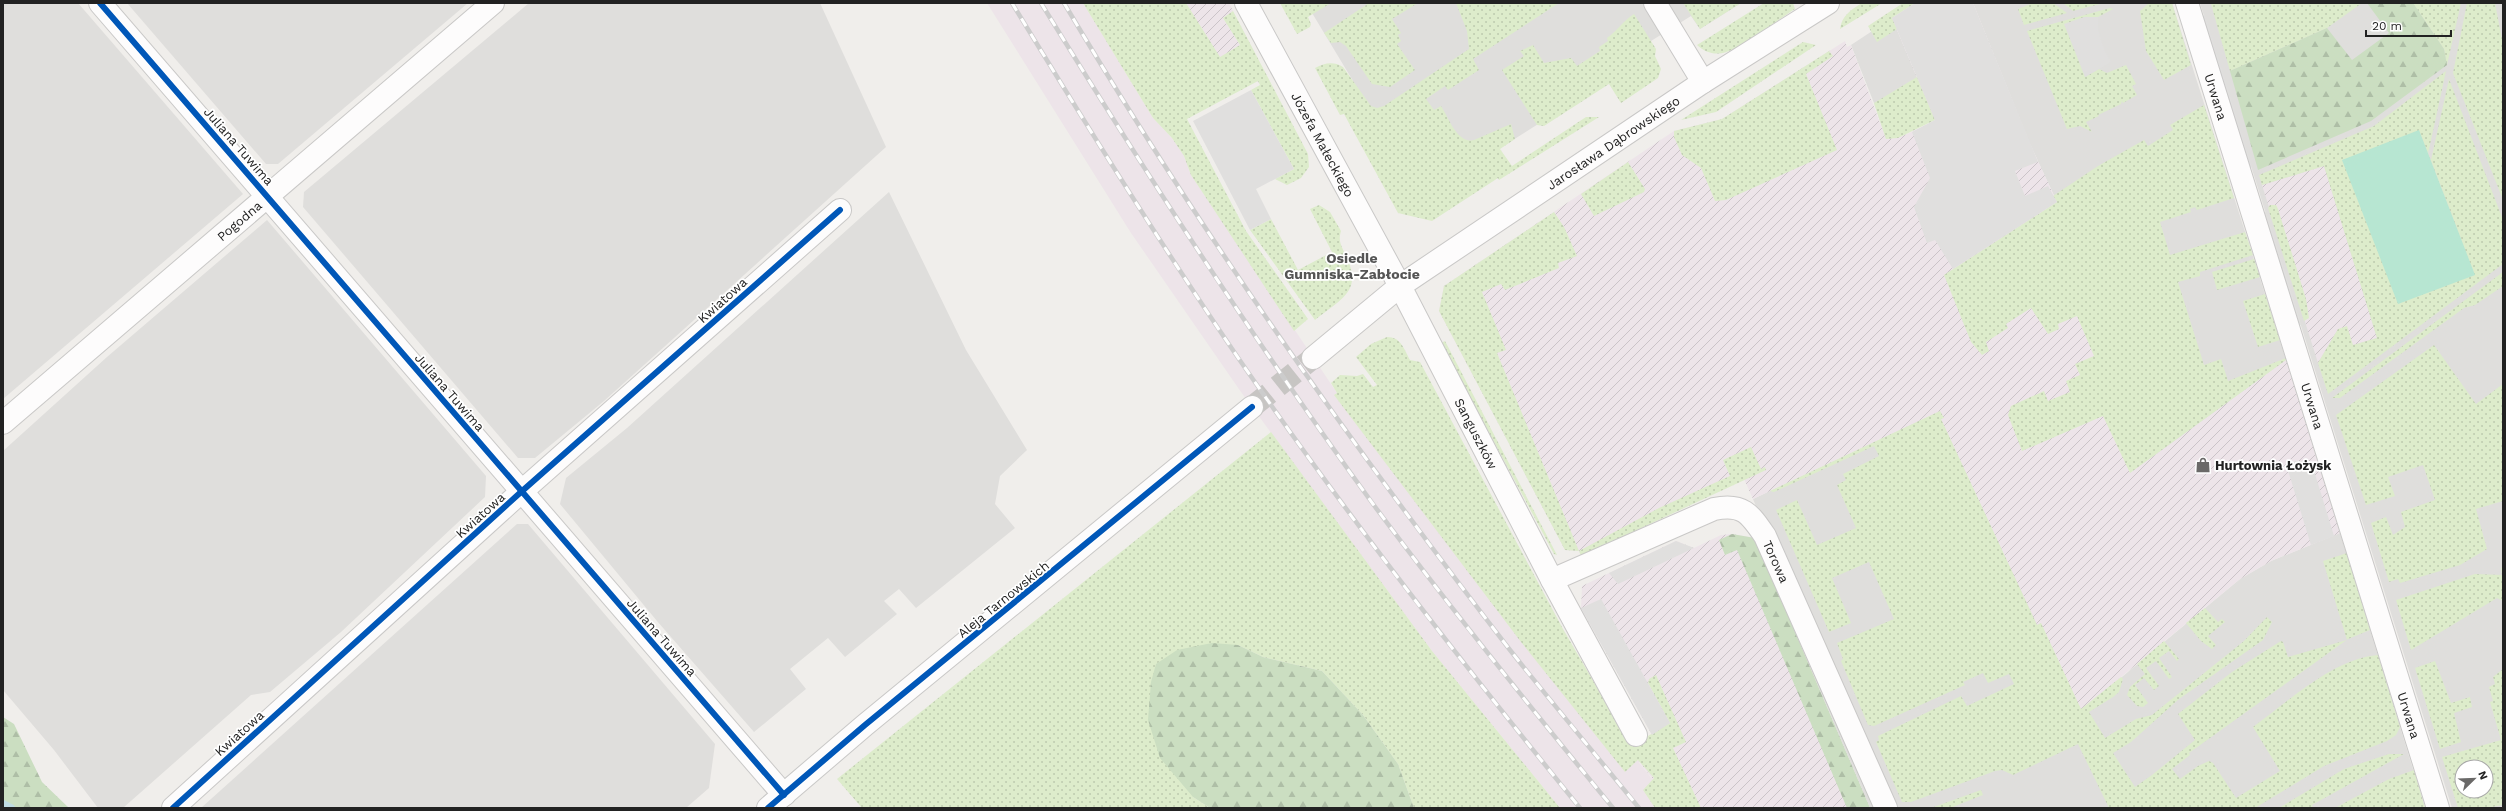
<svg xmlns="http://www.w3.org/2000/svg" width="2506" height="811" viewBox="0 0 2506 811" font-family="'Work Sans',sans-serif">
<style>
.residential{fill:#dfdedc;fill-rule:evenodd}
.industrial{fill:url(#industrial-furrows)}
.railway{fill:#ede4e9}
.grass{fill:url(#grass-dots);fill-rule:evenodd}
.forest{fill:url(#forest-firs)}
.pitch{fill:#b7e6d2}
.parking{fill:#e0dfde}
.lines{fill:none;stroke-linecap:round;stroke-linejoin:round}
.stream{stroke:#bfdbe3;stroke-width:8}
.minor-tunnel{stroke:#c7c5c3;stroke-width:22;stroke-dasharray:22 11;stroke-linecap:butt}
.minor-casing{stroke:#c9c8c7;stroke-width:24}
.tertiary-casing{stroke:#c9c8c7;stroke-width:24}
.minor{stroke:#fdfcfc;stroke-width:22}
.tertiary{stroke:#fdfcfc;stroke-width:22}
.rail-casing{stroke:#ccc;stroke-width:4.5}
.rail{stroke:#fff;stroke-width:3;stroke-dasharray:9;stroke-linecap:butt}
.cycleway-casing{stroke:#fff;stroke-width:8}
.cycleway{stroke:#0057b8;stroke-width:6}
.labels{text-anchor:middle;stroke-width:3.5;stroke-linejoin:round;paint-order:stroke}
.street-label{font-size:13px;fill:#222;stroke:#fff}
.poi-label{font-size:13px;font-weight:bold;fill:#222;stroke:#fff;text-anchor:start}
.neighbourhood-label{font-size:14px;font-weight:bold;fill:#555;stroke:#fff}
</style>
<defs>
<pattern id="industrial-furrows" width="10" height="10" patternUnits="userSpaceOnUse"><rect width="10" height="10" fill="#ede4e9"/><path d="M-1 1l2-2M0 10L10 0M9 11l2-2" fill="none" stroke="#cbc3c8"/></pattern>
<pattern id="grass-dots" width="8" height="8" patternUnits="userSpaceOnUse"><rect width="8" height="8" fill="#ddeccb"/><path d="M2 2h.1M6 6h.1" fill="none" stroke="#bdcaae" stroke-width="1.8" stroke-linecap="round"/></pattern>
<pattern id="forest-firs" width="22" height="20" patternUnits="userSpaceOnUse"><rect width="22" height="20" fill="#cbdec1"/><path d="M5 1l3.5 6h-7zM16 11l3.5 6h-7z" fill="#aebea6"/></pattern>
</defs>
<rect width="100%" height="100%" fill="#f0eeeb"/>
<g class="residential">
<polygon points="3,3 78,3 243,194 3,399"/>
<polygon points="127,3 468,3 278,164 266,164"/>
<polygon points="529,3 820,3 886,147 604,401 535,458 518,458 303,207 304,192"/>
<polygon points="1306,3 1741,3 1700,29 1691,16 1651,41 1649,54 1423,197"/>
<polygon points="1973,3 2172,3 2286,360 2148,461 1944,275 2057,202 2030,144"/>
<path d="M 2200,3 L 2503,3 L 2503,808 L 2452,808 ZM 2462,767 L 2486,767 L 2486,791 L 2462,791 Z"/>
<polygon points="1892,18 1935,120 1886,139 1874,103 1851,45"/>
<polygon points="889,192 966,350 1027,450 1000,476 995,504 1015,528 916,608 899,589 884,601 897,614 845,657 828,638 790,669 806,689 754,732 657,621 560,504 566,478 627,428"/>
<polygon points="267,220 486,476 485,497 341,632 270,692 251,695 123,808 98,808 54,750 3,690 3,451 107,357"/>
<polygon points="1940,411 1941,419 2009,565 2041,623 2079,707 2093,701 2240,579 2271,561 2340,533 2425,808 1870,808 1755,538 1760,516 1753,499"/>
<polygon points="517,524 528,524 715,744 709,788 686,808 201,808"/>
</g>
<g class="industrial">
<polygon points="1186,3 1229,3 1233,11 1223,18 1240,45 1220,58"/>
<polygon points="1915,3 1973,3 2030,144 2057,202 1944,275 2081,270 2148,460 2286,360 2340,533 2271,561 2240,579 2081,710 2041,623 2037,625 1941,419 1940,411 1753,499 1744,479 1581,556 1579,551 1565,550 1439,311 1444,286 1653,145 1674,131 1722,119 1845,41 1847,47 1851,45 1855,56 1886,139 1898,138 1935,121 1892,18"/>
<polygon points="2324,166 2377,338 2353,345 2338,329 2318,363 2262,185"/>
<polygon points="1732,534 1755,538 1870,808 1676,808 1628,748 1652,735 1581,608 1582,586 1676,541 1694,548 1721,535"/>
</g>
<polygon class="railway" points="987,3 1083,3 1153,118 1172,138 1184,156 1191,175 1337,393 1676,808 1560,808 1432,651 1241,392 1131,233"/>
<g class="grass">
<polygon points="1083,3 1186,3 1220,57 1240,45 1223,18 1233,11 1308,154 1309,167 1301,178 1287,185 1275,179 1294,169 1251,90 1260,85 1258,81 1187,119 1246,231 1308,319 1294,331 1191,175 1184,156 1172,138 1153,118"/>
<polygon points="1280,3 1331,3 1308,17 1311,24 1310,27 1297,34"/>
<polygon points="1369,3 1418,3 1392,19 1401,33 1398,35 1401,41 1397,44 1415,70 1390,87 1372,84 1346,46 1340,42 1331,43 1324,33"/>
<path d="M 1456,3 L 1559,3 L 1473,59 L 1479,70 L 1448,90 L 1445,86 L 1426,99 L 1434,110 L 1441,106 C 1449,118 1457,144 1474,140 L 1511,124 L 1515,139 L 1500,149 L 1512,166 L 1586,117 L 1599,117 L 1499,180 L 1498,178 L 1432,221 L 1398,213 L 1344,114 L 1340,115 L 1315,68 C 1325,63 1333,61 1343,67 L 1371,106 L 1377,108 L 1384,106 L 1469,49 L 1467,31 Z"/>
<polygon points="1683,3 1741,3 1700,29"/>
<path d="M 1764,3 L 1793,3 L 1795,9 C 1777,20 1742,49 1723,53 C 1713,55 1705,52 1697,45 Z"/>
<path d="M 1862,3 L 1882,3 L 1840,29 C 1842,15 1851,10 1862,3 Z"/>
<polygon points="1903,3 1915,3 1892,18 1897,29 1877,42 1868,26"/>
<polygon points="2033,3 2053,3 2067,13 2024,25 2018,9"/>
<polygon points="2063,3 2104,3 2073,11"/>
<polygon points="2149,3 2172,3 2191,65 2164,80 2146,51 2140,11"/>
<polygon points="2362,3 2327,28 2230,71 2211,4"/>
<polygon points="2413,3 2461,3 2447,65 2444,49"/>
<polygon points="2467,3 2495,3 2503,45 2503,200 2453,73"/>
<polygon points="2110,8 2113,9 2098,17 2084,17 2085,77 2099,69 2107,73 2126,65 2136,84 2132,86 2137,95 2123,103 2122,101 2121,104 2098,115 2099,116 2086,122 2092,132 2080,126 2067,129 2027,31"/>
<path d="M 1634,14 L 1656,49 L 1655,56 L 1661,69 L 1658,78 L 1621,103 L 1609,84 L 1544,126 L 1537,125 L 1502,70 L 1524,56 L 1520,51 L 1533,45 L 1544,63 L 1571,58 L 1577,66 L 1600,51 L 1599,47 L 1608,41 L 1607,38 C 1617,31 1623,21 1634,14 Z"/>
<polygon points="1803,42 1816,45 1716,112 1681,120"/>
<polygon points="1829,51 1833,56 1806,74 1837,150 1726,200 1715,201 1701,168 1682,155 1674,137 1674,131 1722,119"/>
<polygon points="2446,71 2428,154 2419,130 2475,274 2431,160 2449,79 2503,220 2503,264 2328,394 2318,363 2338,329 2347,326 2353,345 2377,338 2324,166 2262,185 2259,175 2374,126"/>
<polygon points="1917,77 1935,120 1898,138 1886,139 1874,103"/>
<polygon points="2204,105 2234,198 2197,210 2195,207 2190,209 2191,212 2160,222 2170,255 2245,232 2253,255 2200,272 2200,276 2178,282 2204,365 2221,359 2228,381 2286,358 2286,360 2130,473 2103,416 2022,451 2008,415 2011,406 2044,391 2048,401 2070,392 2066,381 2080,375 2075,364 2094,356 2077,316 2058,324 2059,329 2048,334 2031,308 2006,324 2008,328 1986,342 1989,351 1982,355 1971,342 1944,275 2057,202 2053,196 2098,166 2144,140 2148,146 2173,130 2170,125"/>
<polygon points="1628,162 1645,189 1644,192 1594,216 1581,194"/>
<path d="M 1319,205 L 1330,212 L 1341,231 C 1338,241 1341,245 1345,254 C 1364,291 1342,298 1315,320 L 1250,230 L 1271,219 L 1298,270 L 1332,252 L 1310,209 Z"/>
<polygon points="2270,205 2276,205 2278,209 2306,299 2309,318 2304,321 2268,208"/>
<polygon points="1554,212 1564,227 1577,256 1558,263 1559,268 1505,290 1501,284 1482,292 1506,350 1497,353 1579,551 1659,508 1730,476 1723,460 1751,447 1761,469 1765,467 1766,470 1581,556 1579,551 1565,550 1439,311 1444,286"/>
<polygon points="2254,259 2260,277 2217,290 2212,272"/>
<polygon points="2503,272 2503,286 2475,305 2464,308 2340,398 2332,398"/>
<polygon points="2265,294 2280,340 2258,347 2243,301"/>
<path d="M 1387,337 C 1401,337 1404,349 1410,360 L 1420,362 L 1563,629 L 1631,746 L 1670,723 L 1648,683 L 1649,679 L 1656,675 L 1686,742 L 1673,748 L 1701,808 L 1655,808 L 1643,790 L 1654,778 L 1638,760 L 1625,772 L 1521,642 L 1334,395 L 1337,393 L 1331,383 L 1340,375 L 1357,376 L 1363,374 L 1373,387 L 1377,385 L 1356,357 L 1371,344 Z"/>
<polygon points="1445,341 1557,555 1554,554 1441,343"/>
<polygon points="2434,345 2476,404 2503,384 2503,501 2476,509 2487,549 2460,565 2400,583 2398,579 2389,582 2371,523 2386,517 2393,535 2405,527 2401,512 2435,500 2423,465 2388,477 2395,496 2366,505 2336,415"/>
<path d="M 1940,411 L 1944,418 L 1941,419 L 2037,625 L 2041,623 L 2081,709 L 2121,677 L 2123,679 L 2119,692 L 2113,697 L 2089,712 L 2105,738 L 2136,719 L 2152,715 L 2244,641 L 2267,617 L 2272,622 L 2263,640 L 2179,699 L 2131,742 L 2113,753 L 2135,787 L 2152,775 L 2195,740 L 2178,714 L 2232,672 L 2281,641 L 2283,642 L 2288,657 L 2347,640 L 2323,561 L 2347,553 L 2370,630 L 2348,639 L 2189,753 L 2190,755 L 2172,769 L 2180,779 L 2198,766 L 2209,761 L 2213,763 L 2236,798 L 2280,771 L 2253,727 C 2288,702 2334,658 2378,655 L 2400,727 L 2396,735 L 2387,741 L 2324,766 L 2255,808 L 2109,808 L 2078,744 L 2013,775 L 2002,770 L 1995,771 L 1911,802 L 1902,802 L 1876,742 L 1879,740 L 1878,736 L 1961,696 L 1967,706 L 2014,684 L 2009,674 L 1988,683 L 1983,673 L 1963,682 L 1965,685 L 1874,726 L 1868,725 L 1841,661 L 1843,659 L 1837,643 L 1894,619 L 1869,562 L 1832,578 L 1851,623 L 1829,632 L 1776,510 L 1797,500 L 1817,545 L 1856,528 L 1837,485 L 1846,480 L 1843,474 L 1879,456 L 1874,446 L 1774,492 L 1770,491 Z"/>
<polygon points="1271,432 1432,651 1560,808 1414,808 1398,764 1363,715 1322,671 1263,657 1238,645 1193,797 1210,808 862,808 837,779"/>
<polygon points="2503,567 2503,601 2497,598 2411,650 2396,600 2475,574 2502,575 2501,568"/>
<polygon points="2205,608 2218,622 2222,619 2225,622 2208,636 2216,645 2212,649 2201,641 2186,623"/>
<polygon points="2164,641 2179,659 2177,661 2169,651 2159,658 2172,677 2169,679 2156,661 2146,668 2159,686 2154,690 2144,678 2135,685 2148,703 2143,707 2137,706 2127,695 2130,687 2145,674 2137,664"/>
<polygon points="2435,661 2451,703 2470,697 2472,707 2454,713 2461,742 2440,749 2415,668"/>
<path d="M 2503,669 L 2503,805 L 2487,808 L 2458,808 L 2442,757 L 2501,740 L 2490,702 L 2493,701 L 2489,687 L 2495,684 L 2493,677 ZM 2462,767 L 2486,767 L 2486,791 L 2462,791 Z"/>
<polygon points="2389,754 2404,754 2312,805 2313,808 2279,808 2344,769"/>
<polygon points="2414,770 2425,808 2335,808 2389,779"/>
<polygon points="1981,790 1983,795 1950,808 1931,808"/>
</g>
<g class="forest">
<polygon points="2367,3 2413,3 2444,49 2447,65 2371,121 2258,170 2230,71 2327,28 2352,60 2389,33"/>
<polygon points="1732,534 1755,538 1870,808 1847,808 1737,550 1725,555 1719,540"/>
<polygon points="1212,643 1238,645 1263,657 1322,671 1363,715 1398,764 1414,808 1210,808 1193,797 1160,758 1148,720 1151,682 1156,664 1177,650"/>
<polygon points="3,717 14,724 42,782 69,808 3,808"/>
</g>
<polygon class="pitch" points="2419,130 2475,275 2398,304 2342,160"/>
<g class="parking">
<polygon points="1915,3 1973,3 2038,162 2015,171 2025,196 2048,186 2057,202 1953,269 1935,240 1927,243 1914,207 1930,178 1912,132 1935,120 1892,18"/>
<polygon points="2205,15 2252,167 2244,170 2197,18"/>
<polygon points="2084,17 2098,17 2098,30 2104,49 2111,62 2085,77 2064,24"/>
<polygon points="1251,90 1294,169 1256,189 1271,219 1250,230 1193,121"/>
<polygon points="2266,212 2301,325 2293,327 2258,215"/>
<polygon points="2296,461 2311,461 2334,536 2311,545 2286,464"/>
<polygon points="1676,541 1694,548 1618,584 1609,573"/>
<polygon points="1601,599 1670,723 1652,735 1581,608"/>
</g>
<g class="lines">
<polyline class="stream" points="3,804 11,808"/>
<polyline class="minor-tunnel" points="1252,407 1313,358"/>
<g class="minor-casing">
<g id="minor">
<polyline points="100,3 784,795"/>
<polyline points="1655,3 1703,82"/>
<path id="s1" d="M 2187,3 L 2438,808"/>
<path id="s2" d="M 1313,358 L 1400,286 L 1552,580 L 1636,735"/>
<path id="s3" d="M 3,423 L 493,3"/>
<path id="s4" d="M 1552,580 L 1714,509 C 1743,503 1750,514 1765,536 L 1886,808"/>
<polyline points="173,808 521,492 840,210"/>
<polyline points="768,808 865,725 1252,407"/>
</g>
</g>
<g class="tertiary-casing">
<g id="tertiary">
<path id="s5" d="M 1246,3 L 1400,286 L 1703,82 L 1828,3"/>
</g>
</g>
<use href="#minor" class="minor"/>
<use href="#tertiary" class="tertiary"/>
<g class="rail-casing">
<g id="rail">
<path d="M 1012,3 C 1086,125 1161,245 1241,362 C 1347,516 1462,663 1580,808"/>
<path d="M 1041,3 C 1146,174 1255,342 1373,504 C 1450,608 1531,708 1613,808"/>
<path d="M 1064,3 C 1197,228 1350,443 1510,650 C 1552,703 1596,755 1639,808"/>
</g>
</g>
<use href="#rail" class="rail"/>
<g class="cycleway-casing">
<g id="cycleway">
<polyline points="100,3 784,795"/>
<polyline points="173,808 521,492 840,210"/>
<polyline points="768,808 865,725 1252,407"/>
</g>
</g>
<use href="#cycleway" class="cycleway"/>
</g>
<defs>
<g id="shop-bare" transform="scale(1.2)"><path d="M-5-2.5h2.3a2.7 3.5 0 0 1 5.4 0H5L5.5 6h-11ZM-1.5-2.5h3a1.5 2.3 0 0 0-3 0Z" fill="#6a6968" stroke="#fff" stroke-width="2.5" paint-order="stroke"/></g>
</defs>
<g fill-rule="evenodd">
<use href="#shop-bare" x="2203" y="465"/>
</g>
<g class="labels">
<g class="street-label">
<text dy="5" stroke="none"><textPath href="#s1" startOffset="98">Urwana</textPath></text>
<text dy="5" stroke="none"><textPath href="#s5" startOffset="579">Jarosława Dąbrowskiego</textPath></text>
<text dy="5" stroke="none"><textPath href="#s5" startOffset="161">Józefa Małeckiego</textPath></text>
<text transform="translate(239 146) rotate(49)" y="5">Juliana Tuwima</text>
<text dy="5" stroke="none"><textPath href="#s3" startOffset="311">Pogodna</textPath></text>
<text transform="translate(722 300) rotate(-42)" y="5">Kwiatowa</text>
<text transform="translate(450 392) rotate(49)" y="5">Juliana Tuwima</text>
<text dy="5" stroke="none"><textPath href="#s1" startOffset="422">Urwana</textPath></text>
<text dy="5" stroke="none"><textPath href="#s2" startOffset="279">Sanguszków</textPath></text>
<text transform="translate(480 515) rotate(-42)" y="5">Kwiatowa</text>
<text dy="5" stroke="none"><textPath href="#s4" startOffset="268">Torowa</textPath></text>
<text transform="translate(1003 599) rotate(-39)" y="5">Aleja Tarnowskich</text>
<text transform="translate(662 637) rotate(49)" y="5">Juliana Tuwima</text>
<text dy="5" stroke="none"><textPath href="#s1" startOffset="746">Urwana</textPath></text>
<text transform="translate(239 733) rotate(-42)" y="5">Kwiatowa</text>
</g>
<g class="poi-label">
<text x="2215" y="470">Hurtownia Łożysk</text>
</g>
<g class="neighbourhood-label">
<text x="1352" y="263">Osiedle<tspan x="1352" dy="16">Gumniska-Zabłocie</tspan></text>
</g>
</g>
<rect width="2506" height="811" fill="none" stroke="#222222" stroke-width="8"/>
<g transform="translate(2474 779) rotate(67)"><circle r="19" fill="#ffffff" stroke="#a7a7a7"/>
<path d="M0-3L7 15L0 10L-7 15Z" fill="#6a6968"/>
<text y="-6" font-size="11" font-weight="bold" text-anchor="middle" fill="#222222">N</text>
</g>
<path d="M2366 30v6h85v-6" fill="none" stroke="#222222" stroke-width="2"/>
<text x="2372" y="30" font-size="12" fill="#222222" stroke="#ffffff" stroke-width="3" paint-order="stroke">20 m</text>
</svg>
